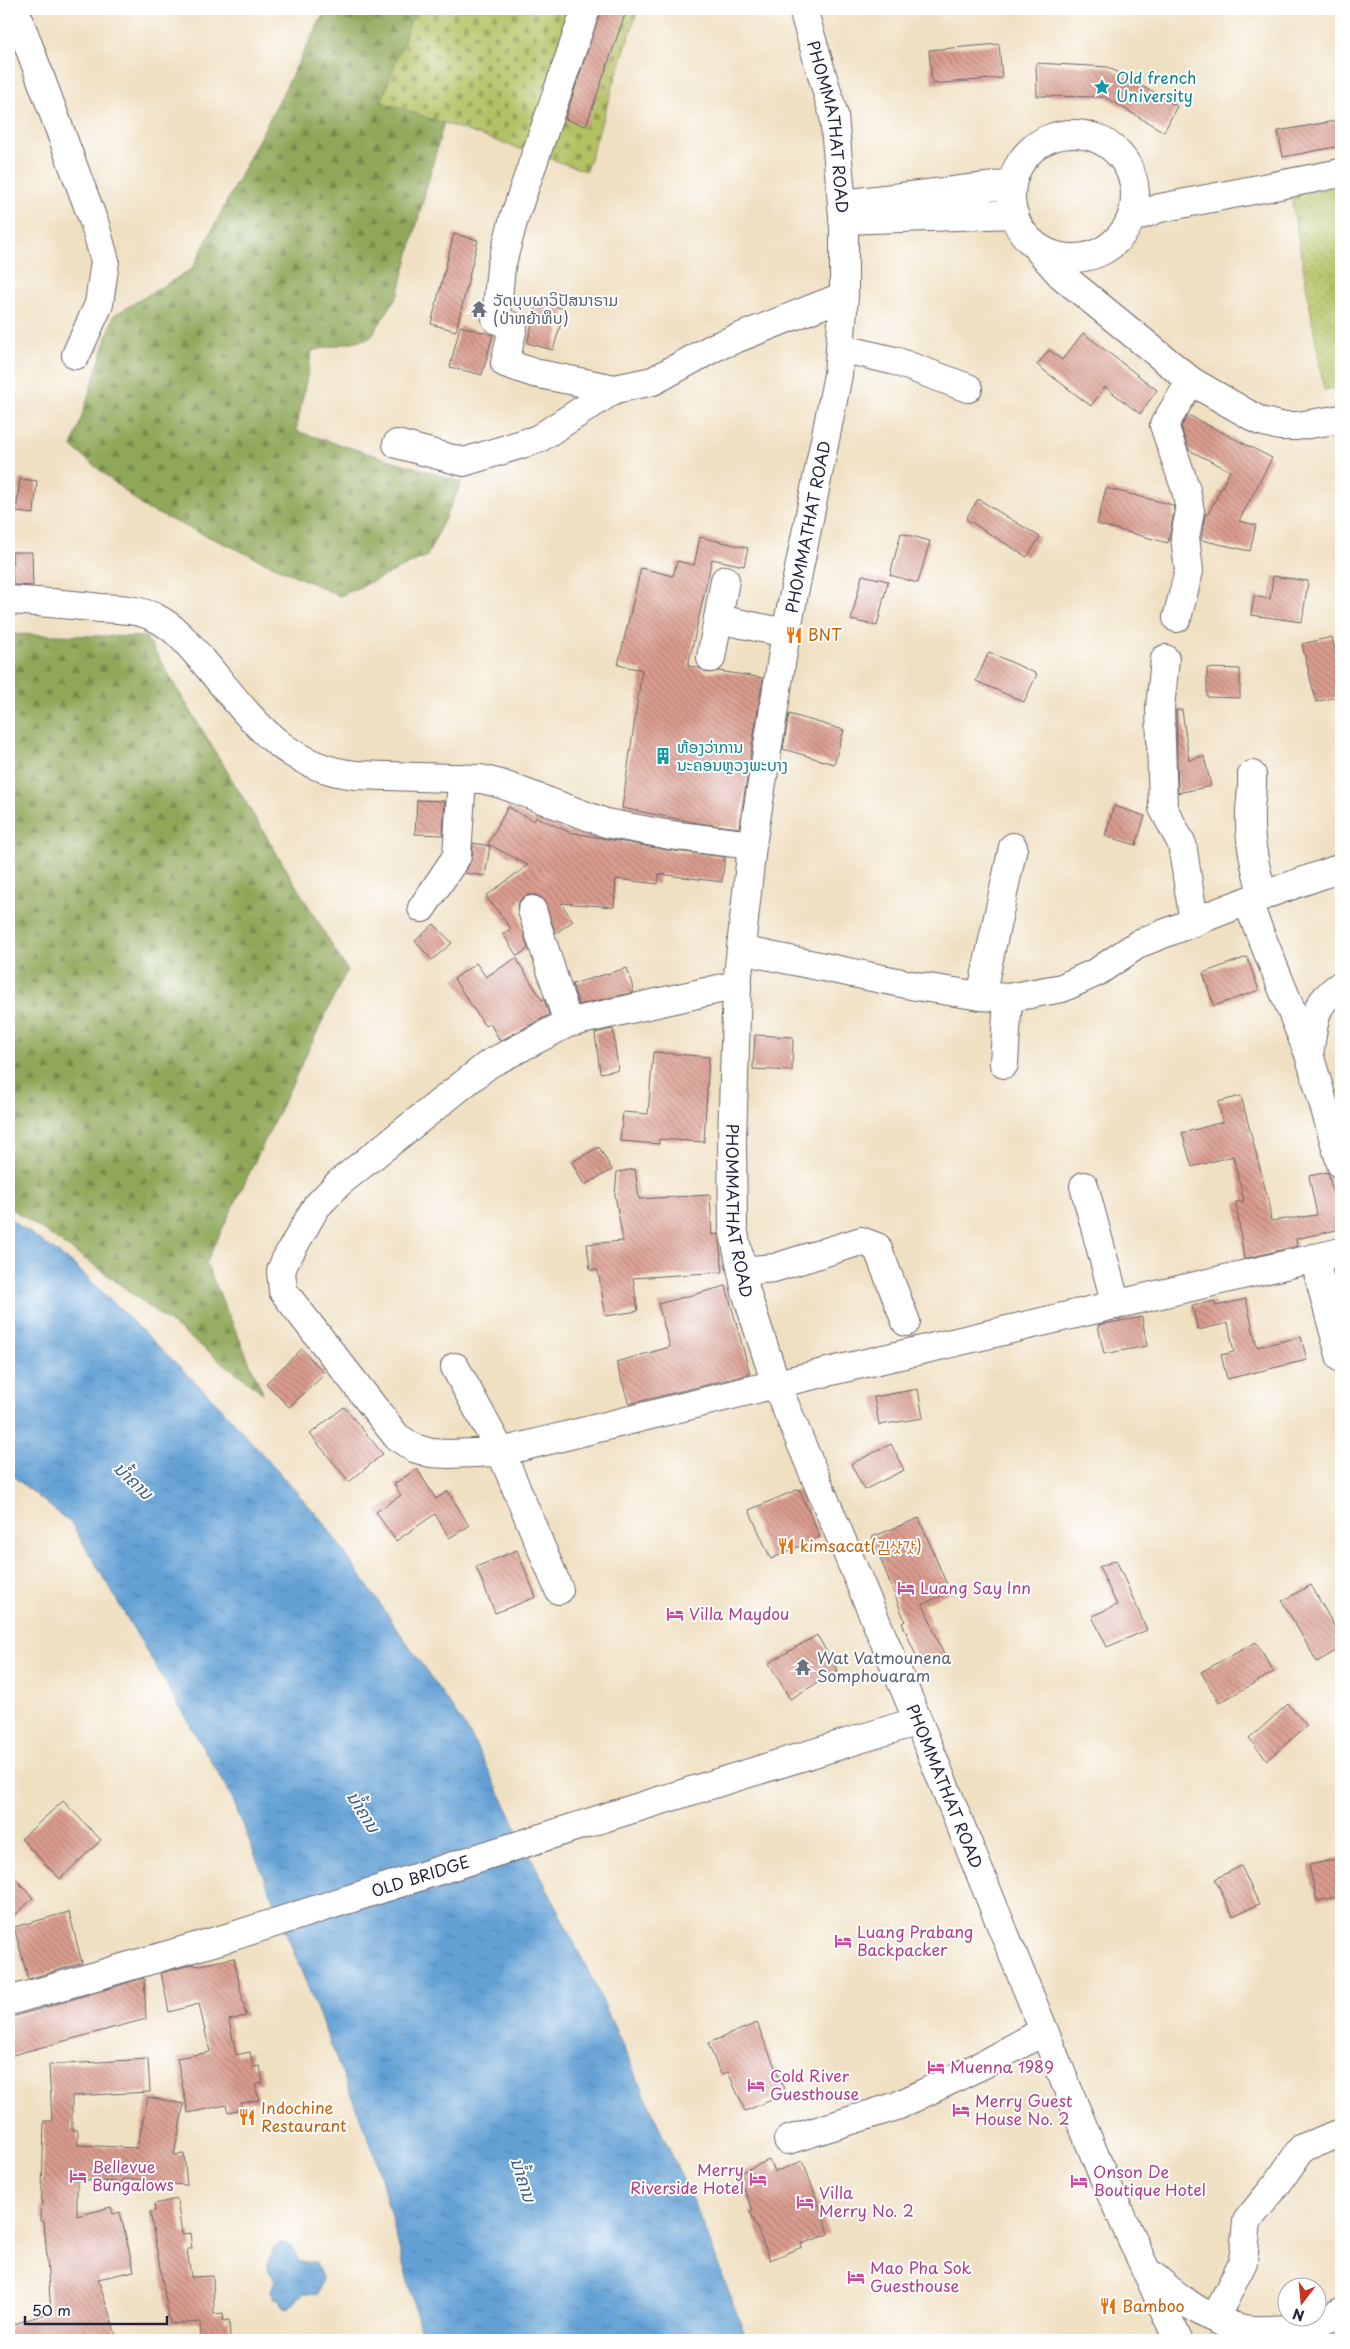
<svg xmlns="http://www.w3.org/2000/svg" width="1350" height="2349" viewBox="0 0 1350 2349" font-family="'Playpen Sans','Poor Story','Noto Sans Lao',sans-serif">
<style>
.forest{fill:url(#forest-firs);stroke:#58644a}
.cemetery{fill:url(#cemetery-stones);stroke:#6b724f}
.park{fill:url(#park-dots);stroke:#6b724f}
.water{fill:url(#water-ripples);stroke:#426288}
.building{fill:url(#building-back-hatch)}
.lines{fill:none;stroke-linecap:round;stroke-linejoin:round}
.minor-casing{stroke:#6a646a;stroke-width:30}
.minor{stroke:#fff;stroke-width:28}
.labels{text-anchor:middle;stroke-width:4;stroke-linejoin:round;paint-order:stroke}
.culture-label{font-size:16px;fill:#0d838f;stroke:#fff;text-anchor:start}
.street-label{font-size:16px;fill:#22223b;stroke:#fff}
.worship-label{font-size:16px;fill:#5b616d;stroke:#fff;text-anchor:start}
.food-label{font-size:16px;fill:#c56008;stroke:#fff;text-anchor:start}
.hotel-label{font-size:16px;fill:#b23c85;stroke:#fff;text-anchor:start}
.water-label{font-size:18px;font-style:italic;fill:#3f5b80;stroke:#fff}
</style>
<defs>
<pattern id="forest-firs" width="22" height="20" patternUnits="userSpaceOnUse" patternTransform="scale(1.25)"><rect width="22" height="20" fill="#8fa759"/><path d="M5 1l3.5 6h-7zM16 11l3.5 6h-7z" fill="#74884b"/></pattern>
<pattern id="cemetery-stones" width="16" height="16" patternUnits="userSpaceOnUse" patternTransform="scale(1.25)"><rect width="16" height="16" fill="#b4c163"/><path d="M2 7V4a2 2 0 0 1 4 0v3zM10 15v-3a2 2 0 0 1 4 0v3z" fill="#929c53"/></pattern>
<pattern id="park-dots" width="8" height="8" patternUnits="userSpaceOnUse" patternTransform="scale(1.25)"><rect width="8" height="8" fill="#b4c163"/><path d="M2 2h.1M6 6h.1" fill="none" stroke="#929c53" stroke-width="1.8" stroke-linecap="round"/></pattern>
<pattern id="water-ripples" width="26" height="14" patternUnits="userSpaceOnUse" patternTransform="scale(1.25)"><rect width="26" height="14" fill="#63a1d5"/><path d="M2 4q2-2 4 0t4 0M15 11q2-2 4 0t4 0" fill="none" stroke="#5183ae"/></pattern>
<pattern id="building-back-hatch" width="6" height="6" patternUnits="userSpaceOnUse" patternTransform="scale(1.25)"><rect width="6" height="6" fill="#da9c8e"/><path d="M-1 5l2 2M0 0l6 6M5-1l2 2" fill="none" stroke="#b07f75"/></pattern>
</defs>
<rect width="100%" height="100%" fill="#fff"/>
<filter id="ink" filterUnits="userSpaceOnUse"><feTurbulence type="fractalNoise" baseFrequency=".02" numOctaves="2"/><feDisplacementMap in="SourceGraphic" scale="10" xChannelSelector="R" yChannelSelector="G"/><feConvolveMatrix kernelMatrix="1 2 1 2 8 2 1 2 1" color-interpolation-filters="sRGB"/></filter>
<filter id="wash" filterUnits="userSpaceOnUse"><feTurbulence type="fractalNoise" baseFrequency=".0096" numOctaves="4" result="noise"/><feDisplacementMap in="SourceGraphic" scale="20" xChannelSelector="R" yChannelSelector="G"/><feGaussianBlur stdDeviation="1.12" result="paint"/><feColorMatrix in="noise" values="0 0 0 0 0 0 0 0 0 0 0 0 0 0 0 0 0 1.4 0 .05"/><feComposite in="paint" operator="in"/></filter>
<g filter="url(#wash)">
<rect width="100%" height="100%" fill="#f0e0c2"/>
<g class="forest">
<polygon points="326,9 474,9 398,295 370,338 312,351 296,431 462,482 427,556 340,596 145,508 72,447 114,315 192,269"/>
<polygon points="9,634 146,637 347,970 206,1263 263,1393 98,1268 9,1207"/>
</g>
<polygon class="cemetery" points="415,9 638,9 586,171 381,102"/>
<polygon class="park" points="1341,187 1341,387 1324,390 1291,195"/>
<g class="water">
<polygon points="9,1218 72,1263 214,1400 324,1523 470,1734 597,1989 703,2224 747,2340 423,2340 375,2155 231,1795 72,1524 9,1473"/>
<path d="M 281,2243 L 292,2245 L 299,2262 L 316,2262 L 322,2278 L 318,2294 L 303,2293 L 289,2309 L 285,2308 L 279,2299 L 274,2298 L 271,2292 L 275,2280 C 273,2276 269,2273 268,2269 C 266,2260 274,2246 281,2243 Z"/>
</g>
<g id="blocks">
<g class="building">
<polygon points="601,9 627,9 586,126 565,119"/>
<polygon points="999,44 1002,78 932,84 929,50"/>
<polygon points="1036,63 1108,67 1177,106 1164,132 1105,97 1037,96"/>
<polygon points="1341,120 1341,146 1283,157 1278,131"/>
<polygon points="454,234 478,240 456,331 431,324"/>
<polygon points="538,302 565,309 553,350 527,343"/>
<polygon points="460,326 493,335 482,375 450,367"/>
<polygon points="1083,333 1157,390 1140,414 1105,387 1091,406 1037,365 1049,350 1062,360"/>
<polygon points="1188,415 1272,458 1239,521 1256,525 1250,551 1201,540 1205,514 1208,514 1230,471 1189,450 1181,427"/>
<polygon points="20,479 37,481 34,514 16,512"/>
<polygon points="1106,488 1173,505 1174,511 1168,543 1097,524"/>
<polygon points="978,499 1040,537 1027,557 966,519"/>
<polygon points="901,533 930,541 918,583 890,575"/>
<polygon points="700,537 748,548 744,566 712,559 688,666 699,668 709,673 719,671 763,678 739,828 698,823 622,808 642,670 618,665 641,568 673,576 677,561 694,565"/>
<polygon points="12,552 32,552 33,586 13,585"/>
<polygon points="862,575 888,581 877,626 851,620"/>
<polygon points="1273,576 1308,581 1302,622 1251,615 1254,596 1270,599"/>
<polygon points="1332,637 1341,676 1341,696 1316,702 1302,644"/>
<polygon points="989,652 1037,674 1024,702 976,681"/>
<polygon points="1207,668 1240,669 1240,698 1207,697"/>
<polygon points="1176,710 1182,710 1189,760 1204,756 1211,786 1178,793"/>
<polygon points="789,714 844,730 834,764 783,749"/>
<polygon points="417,800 445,801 443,835 415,834"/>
<polygon points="1114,806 1145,816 1136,845 1105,836"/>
<polygon points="508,807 534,821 536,817 569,832 667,850 725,857 722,882 659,874 658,884 616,879 614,907 561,903 573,921 556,933 543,899 536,895 527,895 520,900 517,907 528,949 517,956 503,934 511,929 486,896 528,865 488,844"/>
<polygon points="473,843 490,846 485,876 465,873 472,857"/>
<polygon points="434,924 452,943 432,960 415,941"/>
<polygon points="1247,957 1259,990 1214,1006 1203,973"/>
<polygon points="516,958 542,1000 544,999 549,1015 500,1041 490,1023 485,1026 454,979 476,963 486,977"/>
<polygon points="627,968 634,992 579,1005 572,984"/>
<polygon points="613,1029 618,1070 600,1073 595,1033"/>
<polygon points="755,1035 793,1037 792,1071 753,1069"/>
<polygon points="653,1052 709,1057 704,1142 659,1139 659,1144 620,1141 623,1112 648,1114"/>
<polygon points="1241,1096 1268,1199 1271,1221 1317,1215 1309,1176 1328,1172 1341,1229 1296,1239 1297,1246 1244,1259 1236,1202 1244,1201 1233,1156 1192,1167 1182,1133 1223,1122 1218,1102"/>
<polygon points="599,1147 612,1170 584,1185 572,1162"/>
<polygon points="635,1169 639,1199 710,1195 712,1235 718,1234 723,1272 633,1278 638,1311 606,1316 598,1270 590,1270 587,1244 623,1241 615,1195 617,1172"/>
<polygon points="726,1286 750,1374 629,1404 616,1362 670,1347 658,1304"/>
<polygon points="1246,1299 1257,1347 1301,1337 1307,1360 1227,1379 1221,1355 1234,1352 1228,1323 1198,1330 1192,1306 1214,1301 1216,1306"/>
<polygon points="1142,1317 1147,1346 1104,1354 1098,1325"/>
<polygon points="302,1349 325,1374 289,1407 266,1383"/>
<polygon points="918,1389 923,1418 879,1425 874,1397"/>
<polygon points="344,1407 383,1454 349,1482 310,1434"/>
<polygon points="891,1444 904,1470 864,1490 851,1464"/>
<polygon points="417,1469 436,1499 448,1491 469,1526 449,1538 435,1514 396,1541 376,1512 401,1495 394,1484"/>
<polygon points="799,1489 820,1537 771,1559 749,1510"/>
<polygon points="919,1518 950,1592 923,1604 945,1657 921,1667 902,1623 905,1621 872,1537"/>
<polygon points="517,1550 536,1597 495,1613 476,1567"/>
<polygon points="1116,1560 1147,1630 1107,1647 1092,1616 1117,1605 1099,1567"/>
<polygon points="1311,1585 1341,1638 1341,1648 1317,1662 1282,1601"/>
<polygon points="817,1635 838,1671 790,1699 769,1663"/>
<polygon points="1256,1642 1274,1672 1219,1703 1201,1672"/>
<polygon points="1288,1704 1307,1726 1267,1760 1249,1739"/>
<polygon points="63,1801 101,1840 60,1879 21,1839"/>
<polygon points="1341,1858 1341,1896 1317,1901 1309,1865"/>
<polygon points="1241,1866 1259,1904 1233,1916 1215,1879"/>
<polygon points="9,1872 33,1898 9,1921"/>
<polygon points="69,1912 82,1963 28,1979 14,1927"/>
<polygon points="234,1958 246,2016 229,2020 236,2055 250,2052 253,2067 260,2066 263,2083 255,2085 259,2100 241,2103 242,2109 228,2112 226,2105 188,2113 177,2058 210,2052 199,2004 169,2012 161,1973 194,1964 195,1966"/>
<polygon points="144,1978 146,2019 9,2056 9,2018"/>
<polygon points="757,2023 786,2094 745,2111 728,2072 721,2075 708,2043"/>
<polygon points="148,2059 150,2092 72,2096 72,2130 78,2130 78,2145 137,2148 148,2097 184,2104 174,2155 184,2154 187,2185 152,2183 151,2180 122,2179 122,2182 77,2180 77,2216 111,2207 113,2214 120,2212 134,2271 98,2279 116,2335 109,2337 110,2340 9,2340 9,2326 51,2312 44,2221 41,2221 44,2121 52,2121 49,2065"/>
<polygon points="769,2160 774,2172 803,2161 829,2234 801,2244 802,2247 770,2260 750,2211 753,2210 737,2174"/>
<polygon points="177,2199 182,2234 190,2233 192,2249 187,2249 191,2277 213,2276 214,2314 223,2313 224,2321 229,2320 230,2338 201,2340 200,2322 170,2324 150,2212 155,2211 154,2204"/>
</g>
</g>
</g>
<g filter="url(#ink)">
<use href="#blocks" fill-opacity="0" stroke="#6a646a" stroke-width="1"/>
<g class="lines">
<g class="minor-casing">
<g id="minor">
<polyline points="15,9 95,225 105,261 99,304 76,355"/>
<polyline points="586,9 514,218 501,267 496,319 513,327 505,363 534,373 615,389 653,381 715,347 844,296"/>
<path id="s1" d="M 803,9 L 834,116 L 844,227 L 844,296 L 838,375 L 786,633 L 752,845 L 737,985 L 732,1139 L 733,1228 L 746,1292 L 776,1384 L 918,1721 L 1106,2183 L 1178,2340"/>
<circle cx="1073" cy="196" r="62"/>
<polyline points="842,204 1012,184"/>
<polyline points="1132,218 1160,208 1341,173"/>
<polyline points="843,220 1014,214"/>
<polyline points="1037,248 1061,275 1191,381 1260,421 1280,426 1297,426 1341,419"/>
<polyline points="840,348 895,361 968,388"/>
<polyline points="397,444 464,462 538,439 615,389"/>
<path d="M 9,600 C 39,602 69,604 100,608 C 118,609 139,609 156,618 C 176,628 188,644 203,661 C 247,713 282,768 356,775 L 481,779 L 501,784 L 606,823 L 670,835 L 752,845"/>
<polyline points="1177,618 1189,571 1185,537 1190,511 1186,490 1164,425 1191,381"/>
<polyline points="718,619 786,633"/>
<polyline points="711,658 725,580"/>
<polyline points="1165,659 1160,708 1163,808 1182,844 1194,922"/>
<path d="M 1252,775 C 1253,791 1249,807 1250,822 C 1250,847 1256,872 1263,896"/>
<polyline points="1247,901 1341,868"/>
<polyline points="422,908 457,856 462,778"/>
<polyline points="532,910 568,1023"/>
<polyline points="741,950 916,986 981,996 1008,998 1062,988 1097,972 1140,943 1247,901 1309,1054 1341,1164"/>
<polyline points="737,985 568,1023 489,1064 339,1183 316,1207 285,1261 281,1271 283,1291 397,1437 414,1448 431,1453 448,1454 501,1452 776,1384 1341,1252"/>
<polyline points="981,996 1013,847"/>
<path d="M 1309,1054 C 1315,1022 1311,1005 1341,985"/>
<polyline points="1004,1064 1008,998"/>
<polyline points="1084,1186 1116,1305"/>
<polyline points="1314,1258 1341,1358"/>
<polyline points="742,1271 774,1268 861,1241 877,1247 906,1322"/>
<polyline points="455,1367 501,1452 559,1590"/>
<path id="s2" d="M 9,2001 L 230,1937 L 610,1816 L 918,1721"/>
<polyline points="788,2140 897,2106 984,2064 1044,2031"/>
<path d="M 1152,2275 C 1178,2298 1209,2322 1245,2329 C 1262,2332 1282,2329 1299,2328"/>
<polyline points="1215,2318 1243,2262 1247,2221 1277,2184 1302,2148 1341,2133"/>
<polyline points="1281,2333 1319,2323 1341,2312"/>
</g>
</g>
<use href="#minor" class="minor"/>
</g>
</g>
<defs>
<g id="sight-bare" transform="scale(1.35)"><path d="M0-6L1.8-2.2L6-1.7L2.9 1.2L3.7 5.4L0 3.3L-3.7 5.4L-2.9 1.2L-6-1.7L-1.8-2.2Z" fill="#0f9aa8" stroke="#fff" stroke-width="2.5" paint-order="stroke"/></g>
<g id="temple-bare" transform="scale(1.35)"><path d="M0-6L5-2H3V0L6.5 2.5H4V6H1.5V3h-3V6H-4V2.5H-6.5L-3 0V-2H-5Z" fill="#6b7280" stroke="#fff" stroke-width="2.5" paint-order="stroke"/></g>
<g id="restaurant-bare" transform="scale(1.35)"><path d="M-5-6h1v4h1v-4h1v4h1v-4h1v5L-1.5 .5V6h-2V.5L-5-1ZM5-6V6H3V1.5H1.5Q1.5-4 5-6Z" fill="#e8710a" stroke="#fff" stroke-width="2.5" paint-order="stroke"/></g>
<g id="building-bare" transform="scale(1.35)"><path d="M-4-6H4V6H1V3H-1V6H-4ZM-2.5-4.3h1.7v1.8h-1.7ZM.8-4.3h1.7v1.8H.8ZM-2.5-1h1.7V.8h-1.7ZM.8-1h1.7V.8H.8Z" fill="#0f9aa8" stroke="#fff" stroke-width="2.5" paint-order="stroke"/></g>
<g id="hotel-bare" transform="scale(1.35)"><path d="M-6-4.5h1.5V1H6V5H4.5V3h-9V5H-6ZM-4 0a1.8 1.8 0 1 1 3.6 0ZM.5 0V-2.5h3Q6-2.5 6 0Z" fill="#d1479c" stroke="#fff" stroke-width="2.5" paint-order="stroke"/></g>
</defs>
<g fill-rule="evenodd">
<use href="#sight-bare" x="1102" y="87"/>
<use href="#temple-bare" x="479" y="309"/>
<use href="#restaurant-bare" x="794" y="635"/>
<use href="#building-bare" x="663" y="756"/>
<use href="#restaurant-bare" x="786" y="1546"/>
<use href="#hotel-bare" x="906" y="1588"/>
<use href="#hotel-bare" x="675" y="1614"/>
<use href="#temple-bare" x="803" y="1667"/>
<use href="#hotel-bare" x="843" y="1941"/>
<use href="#hotel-bare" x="936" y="2067"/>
<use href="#hotel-bare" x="756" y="2085"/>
<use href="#hotel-bare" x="961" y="2110"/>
<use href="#restaurant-bare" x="247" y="2117"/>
<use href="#hotel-bare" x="78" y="2176"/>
<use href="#hotel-bare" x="758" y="2179"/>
<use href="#hotel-bare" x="1079" y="2181"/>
<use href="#hotel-bare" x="805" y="2202"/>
<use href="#hotel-bare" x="856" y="2277"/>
<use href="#restaurant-bare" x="1108" y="2306"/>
</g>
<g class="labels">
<g class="culture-label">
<text x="1116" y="84">Old french<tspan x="1116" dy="18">University</tspan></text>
<text x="677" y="753">ຫ້ອງວ່າການ<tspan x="677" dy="18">ນະຄອນຫຼວງພະບາງ</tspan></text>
</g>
<g class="street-label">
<text dy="6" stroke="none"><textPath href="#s1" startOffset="121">PHOMMATHAT ROAD</textPath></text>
<text transform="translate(808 527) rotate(-79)" y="6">PHOMMATHAT ROAD</text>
<text dy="6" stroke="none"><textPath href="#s1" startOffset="1216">PHOMMATHAT ROAD</textPath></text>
<text dy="6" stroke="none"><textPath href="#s1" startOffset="1831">PHOMMATHAT ROAD</textPath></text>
<text dy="6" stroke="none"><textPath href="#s2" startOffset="430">OLD BRIDGE</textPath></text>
</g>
<g class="worship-label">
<text x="493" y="306">ວັດບຸບຜາວິປັສນາຣາມ<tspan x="493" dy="18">(ປ່າຫຍ້າທຶບ)</tspan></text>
<text x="817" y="1664">Wat Vatmounena<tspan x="817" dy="18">Somphouaram</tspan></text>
</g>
<g class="food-label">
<text x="808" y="641">BNT</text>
<text x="800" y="1552">kimsacat(김삿갓)</text>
<text x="261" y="2114">Indochine<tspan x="261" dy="18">Restaurant</tspan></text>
<text x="1122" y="2312">Bamboo</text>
</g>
<g class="hotel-label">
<text x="920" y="1594">Luang Say Inn</text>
<text x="689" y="1620">Villa Maydou</text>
<text x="857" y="1938">Luang Prabang<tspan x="857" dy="18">Backpacker</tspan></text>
<text x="950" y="2073">Muenna 1989</text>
<text x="770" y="2082">Cold River<tspan x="770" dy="18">Guesthouse</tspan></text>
<text x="975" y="2107">Merry Guest<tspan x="975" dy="18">House No. 2</tspan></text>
<text x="92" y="2173">Bellevue<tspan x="92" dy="18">Bungalows</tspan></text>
<text x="744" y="2176" text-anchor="end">Merry<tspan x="744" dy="18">Riverside Hotel</tspan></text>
<text x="1093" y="2178">Onson De<tspan x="1093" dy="18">Boutique Hotel</tspan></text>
<text x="819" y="2199">Villa<tspan x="819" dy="18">Merry No. 2</tspan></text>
<text x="870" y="2274">Mao Pha Sok<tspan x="870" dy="18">Guesthouse</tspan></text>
</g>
<g class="water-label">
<text transform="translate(133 1481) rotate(43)" y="6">ນ້ຳຄານ</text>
<text transform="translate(363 1812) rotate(58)" y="6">ນ້ຳຄານ</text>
<text transform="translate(523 2180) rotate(72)" y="6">ນ້ຳຄານ</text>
</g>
</g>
<rect width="1350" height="2349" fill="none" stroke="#fff" stroke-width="30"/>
<g transform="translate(1302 2302) rotate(196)"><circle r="24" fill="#ffffff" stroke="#a7a7b1"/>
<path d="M0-4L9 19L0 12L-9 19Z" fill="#c8321e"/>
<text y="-8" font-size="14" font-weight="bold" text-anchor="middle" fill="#22223b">N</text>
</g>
<path d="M25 2316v8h142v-8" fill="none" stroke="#22223b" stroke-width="2.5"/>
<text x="32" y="2316" font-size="15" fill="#22223b" stroke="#ffffff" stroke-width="4" paint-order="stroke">50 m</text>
</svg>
